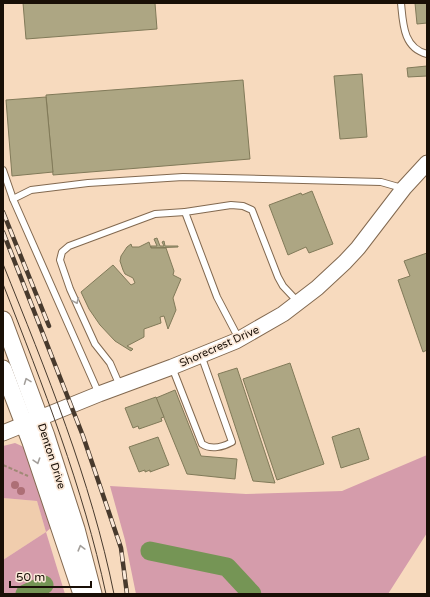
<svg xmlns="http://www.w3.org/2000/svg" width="430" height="597" viewBox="0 0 430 597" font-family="'Varela Round',sans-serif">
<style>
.built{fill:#f0cdad}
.green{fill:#d59cab}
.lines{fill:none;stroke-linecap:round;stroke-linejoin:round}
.river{stroke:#759555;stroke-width:19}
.building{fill:#ada683;stroke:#817a59}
.service-casing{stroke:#826950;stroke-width:8}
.tertiary-casing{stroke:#826950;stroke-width:17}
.secondary-casing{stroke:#826950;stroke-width:19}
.path{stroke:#9f8975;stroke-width:2;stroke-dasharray:4 2;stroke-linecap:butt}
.service{stroke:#fff;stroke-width:6}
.tertiary{stroke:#fff;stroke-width:15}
.secondary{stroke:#fff;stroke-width:17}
.tram{stroke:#483a2d;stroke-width:1}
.rail-casing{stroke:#483a2d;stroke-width:4.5}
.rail{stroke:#fbe9d9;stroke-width:3;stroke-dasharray:9;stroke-linecap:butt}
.tree{fill:#ad6f76}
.oneway{stroke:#a39f9b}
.labels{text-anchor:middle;stroke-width:3.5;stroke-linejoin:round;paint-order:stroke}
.street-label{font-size:11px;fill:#190f06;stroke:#fbe9d9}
</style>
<rect width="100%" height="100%" fill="#f7dabe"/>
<polygon class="built" points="3,498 37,501 46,532 3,560"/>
<g class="green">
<polygon points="15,443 24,447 52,527 46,532 65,594 3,594 3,560 46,532 37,501 3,498 3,446"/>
<polygon points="427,455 427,533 388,594 136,594 125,540 110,486 246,494 342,491"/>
</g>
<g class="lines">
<g class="river">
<polyline points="150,551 227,567 252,594"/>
<polyline points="25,594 44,585"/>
</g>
</g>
<g class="building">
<polygon points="23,3 155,3 157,29 26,39"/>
<polygon points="415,3 427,3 427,23 417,24"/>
<polygon points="427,66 427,76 408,77 407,68"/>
<polygon points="362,74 367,137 340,139 334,76"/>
<polygon points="243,80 250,159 53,175 46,95"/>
<polygon points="46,97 53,172 12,176 6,100"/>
<polygon points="312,191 333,244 309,253 306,247 288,255 269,205 301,193 302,195"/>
<polygon points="157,238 160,246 164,246 162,242 164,241 165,246 178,246 178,247 151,248 151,246 157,246 154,239"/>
<polygon points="149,242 151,248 166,248 174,271 173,275 181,279 173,298 176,310 168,329 164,316 160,317 161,323 144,329 144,337 127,346 133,349 131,351 115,341 100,325 89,309 81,292 113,265 131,285 135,283 133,278 125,274 123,270 120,261 121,256 127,247 131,244 132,247 139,247"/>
<polygon points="427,253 427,350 423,352 398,280 410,276 404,261"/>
<polygon points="290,363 324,464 277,480 243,379"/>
<polygon points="237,368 275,483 253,481 218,374"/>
<polygon points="175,390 201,456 237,459 235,479 187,474 156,398"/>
<polygon points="156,397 164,417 161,418 162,421 139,429 138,426 133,428 125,408"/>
<polygon points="359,428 369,459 341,468 332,437"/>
<polygon points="158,437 169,465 150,472 150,470 145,472 145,470 139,472 129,447"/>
</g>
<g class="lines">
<g class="service-casing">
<g id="service">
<path d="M 401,3 C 403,23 403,48 427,54"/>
<polyline points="3,170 13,199 99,394"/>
<polyline points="13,199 31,190 88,183 183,177 381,182 402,188"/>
<polyline points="239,339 217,297 185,212 231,205 243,206 252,210 278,277 283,286 298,302"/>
<path d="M 172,367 L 202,444 C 211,450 223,447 232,442 L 201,355"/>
<polyline points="120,386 110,363 95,344 70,289 60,260 62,252 69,246 155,214 185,212"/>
</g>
</g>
<g class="tertiary-casing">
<polyline id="tertiary" points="3,433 99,394 172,367 236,341 283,314 317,288 345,262 358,248 404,188 427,163"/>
</g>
<g class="secondary-casing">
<g id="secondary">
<polyline points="3,320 46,436 76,529 93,594"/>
<polyline points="3,369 31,442 82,594"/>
</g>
</g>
<polyline class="path" points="3,465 28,476"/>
<use href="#service" class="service"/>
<use href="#tertiary" class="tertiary"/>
<use href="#secondary" class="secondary"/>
<g class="tram">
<path d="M 3,264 C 46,371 91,480 114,594"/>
<path d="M 3,284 C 43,386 83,487 106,594"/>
</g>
<g class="rail-casing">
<g id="rail">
<polyline points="3,212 49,326"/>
<polyline points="3,232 83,436 121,548 127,594"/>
</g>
</g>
<use href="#rail" class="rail"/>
</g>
<g class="tree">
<circle cx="15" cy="485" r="4"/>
<circle cx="21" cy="491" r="4"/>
</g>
<defs><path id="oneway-chevron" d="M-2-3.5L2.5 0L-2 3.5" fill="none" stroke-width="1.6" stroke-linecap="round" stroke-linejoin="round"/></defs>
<g class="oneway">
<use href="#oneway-chevron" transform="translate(76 301) rotate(66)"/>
<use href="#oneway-chevron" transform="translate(27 381) rotate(-111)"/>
<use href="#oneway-chevron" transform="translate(37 461) rotate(72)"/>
<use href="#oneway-chevron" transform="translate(81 548) rotate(-105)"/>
</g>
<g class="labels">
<g class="street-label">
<text transform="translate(219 346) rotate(-24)" y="4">Shorecrest Drive</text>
<text transform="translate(52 456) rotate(72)" y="4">Denton Drive</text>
</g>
</g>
<rect width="430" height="597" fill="none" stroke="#190f06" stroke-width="8"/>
<path d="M10 581v6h81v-6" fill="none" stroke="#190f06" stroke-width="2"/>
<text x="16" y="581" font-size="12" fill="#190f06" stroke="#fbe9d9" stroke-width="3" paint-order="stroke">50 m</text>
</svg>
